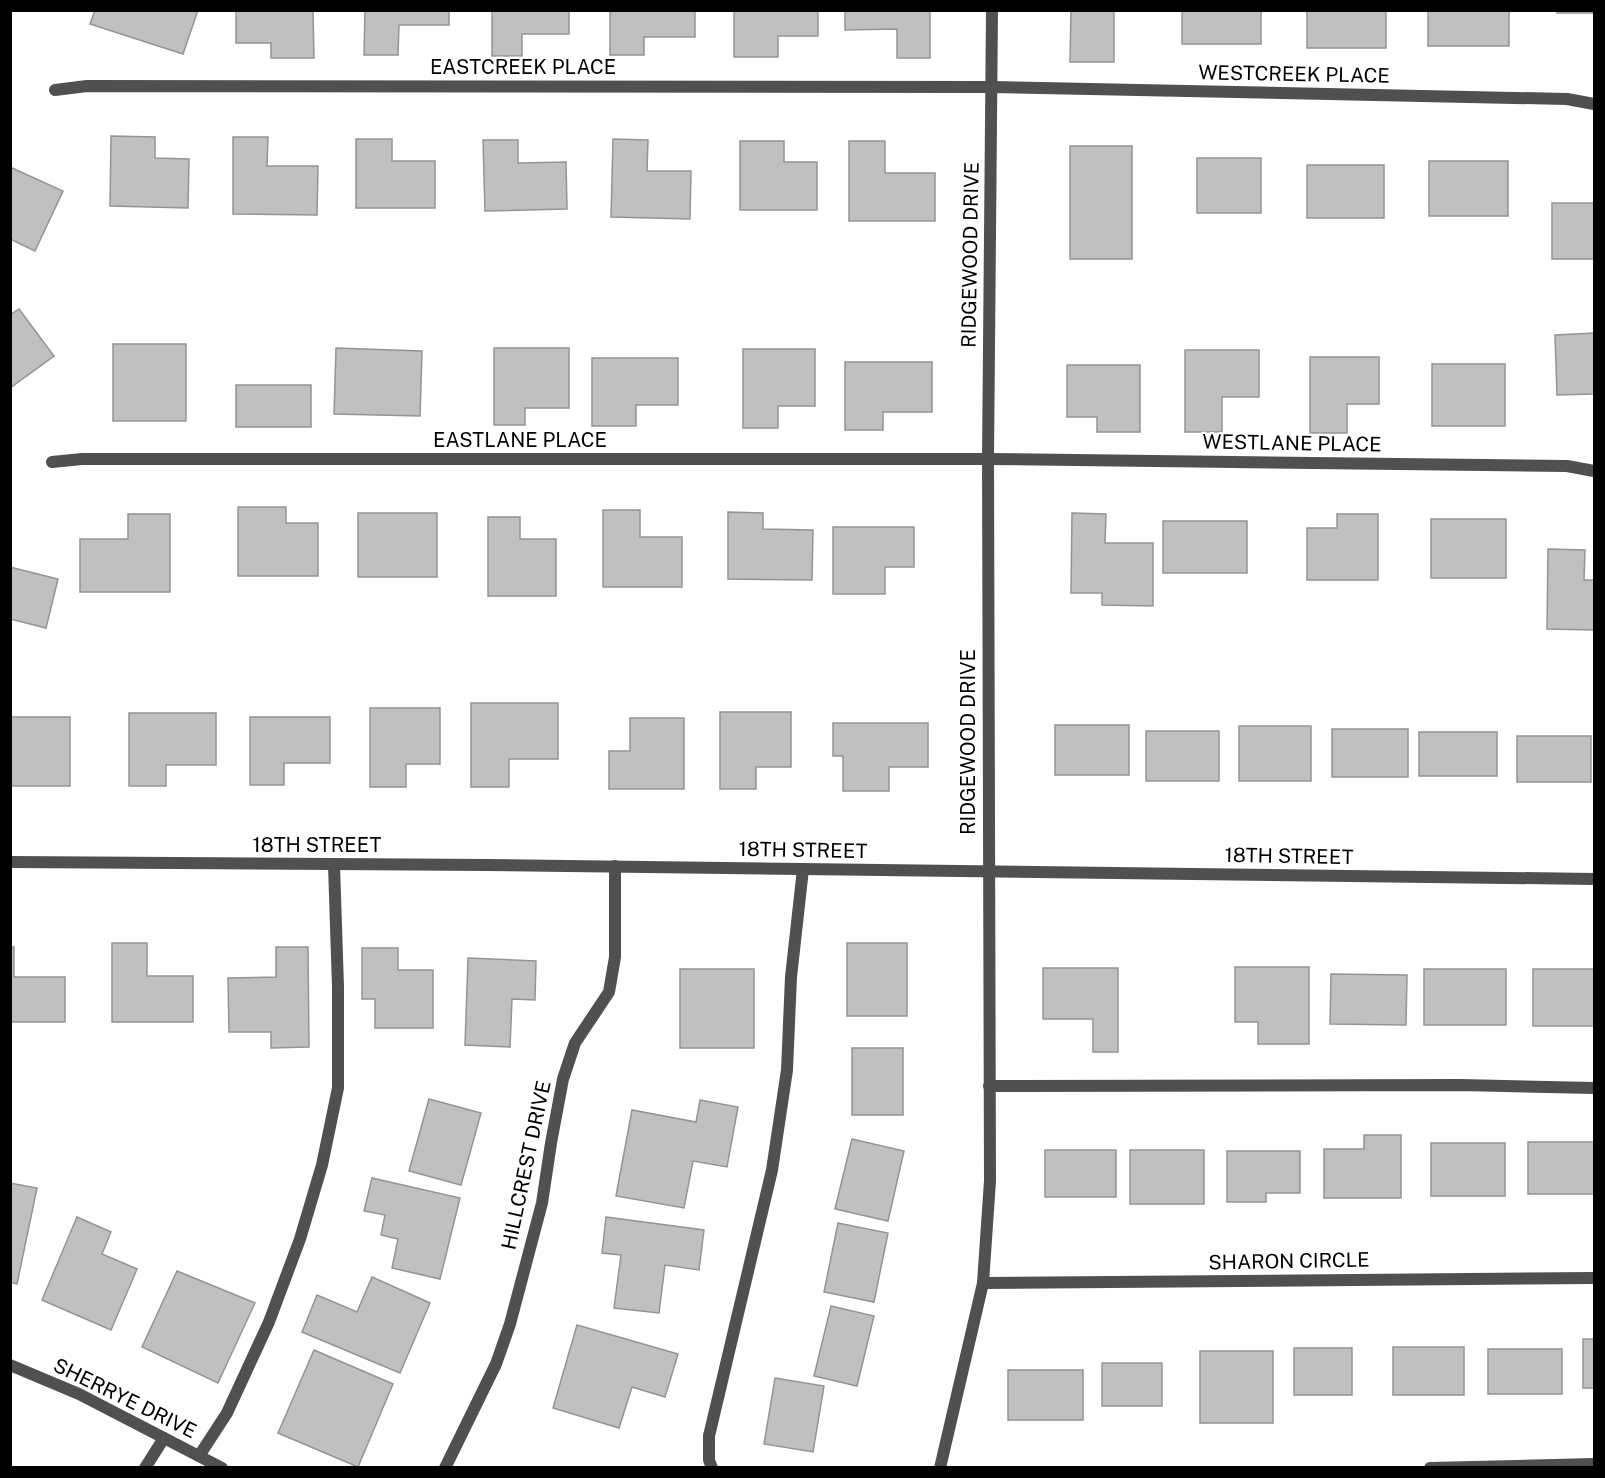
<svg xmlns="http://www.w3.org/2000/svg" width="1605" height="1478" viewBox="0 0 1605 1478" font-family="'Public Sans',sans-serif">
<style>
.building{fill:#c0c0c0;stroke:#949494;stroke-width:1.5}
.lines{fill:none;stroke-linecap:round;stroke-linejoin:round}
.service{stroke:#505050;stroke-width:12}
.minor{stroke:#505050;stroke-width:12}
.tertiary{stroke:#505050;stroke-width:12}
.labels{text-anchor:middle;stroke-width:4.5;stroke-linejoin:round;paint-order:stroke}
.street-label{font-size:20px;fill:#000;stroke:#fff}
</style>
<rect width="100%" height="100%" fill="#fff"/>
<g class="building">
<polygon points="95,10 198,10 183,54 90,24"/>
<polygon points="236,10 313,10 314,58 271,58 271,43 236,43"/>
<polygon points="365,10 449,10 449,25 399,25 398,55 364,55"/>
<polygon points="492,10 569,10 569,34 522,34 522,56 492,56"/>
<polygon points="610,10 695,10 695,37 644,37 644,55 610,55"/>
<polygon points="734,10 818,10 818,36 778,36 778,57 734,57"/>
<polygon points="845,10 930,10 930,58 897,58 897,29 845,30"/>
<polygon points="1071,10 1114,10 1114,62 1070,62"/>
<rect x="1182" y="10" width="79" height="34"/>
<rect x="1307" y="10" width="79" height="38"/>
<rect x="1428" y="10" width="81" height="36"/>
<rect x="1557" y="10" width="37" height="3"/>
<polygon points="111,136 155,137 155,158 189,159 188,208 110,206"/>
<polygon points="233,137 268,137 267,166 318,166 317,215 233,214"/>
<polygon points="356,139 392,139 392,161 435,161 435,208 356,208"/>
<polygon points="613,139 648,140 647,171 691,171 690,219 611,217"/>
<polygon points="483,140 518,140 518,163 566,162 567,209 485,211"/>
<polygon points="740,141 784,141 784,162 817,162 817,210 740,210"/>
<polygon points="849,141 885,141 885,173 935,173 935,221 849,221"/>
<rect x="1070" y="146" width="62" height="113"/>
<rect x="1197" y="158" width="64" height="55"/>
<rect x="1429" y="161" width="79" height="55"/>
<rect x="1307" y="165" width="77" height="53"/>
<polygon points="10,167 63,191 35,251 10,239"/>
<rect x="1552" y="203" width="42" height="56"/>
<polygon points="19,309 54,356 10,388 10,315"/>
<polygon points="1594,333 1594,394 1557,395 1555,335"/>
<rect x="113" y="344" width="73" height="77"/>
<polygon points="336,348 422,351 420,416 334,414"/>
<polygon points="494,348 569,348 569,408 525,408 525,425 494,425"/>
<polygon points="743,349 815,349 815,406 778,406 778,428 743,428"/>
<polygon points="1185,350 1259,350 1259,397 1222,397 1222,432 1185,432"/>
<polygon points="1310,357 1379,357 1379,404 1347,404 1347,433 1310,433"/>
<polygon points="592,358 678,358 678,405 636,405 636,426 592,426"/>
<polygon points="845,362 932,362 932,412 883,412 883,430 845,430"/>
<rect x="1432" y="364" width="73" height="62"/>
<polygon points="1067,365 1140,365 1140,432 1097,432 1097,417 1067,417"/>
<rect x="236" y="385" width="75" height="42"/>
<polygon points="238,507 286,507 286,523 318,523 318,576 238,576"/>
<polygon points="603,510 640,510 640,537 682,537 682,587 603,587"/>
<polygon points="728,512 763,513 763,529 813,530 812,580 728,579"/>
<rect x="358" y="513" width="79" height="64"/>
<polygon points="1072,513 1106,514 1105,543 1153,543 1153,606 1102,605 1102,593 1071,593"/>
<polygon points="128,514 170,514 170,592 80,592 80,539 128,539"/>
<polygon points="1337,514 1378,514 1378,580 1307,580 1307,528 1337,528"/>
<polygon points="488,517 520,517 520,539 556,539 556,596 488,596"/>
<rect x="1431" y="519" width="75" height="59"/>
<rect x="1163" y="521" width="84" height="52"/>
<polygon points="833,527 914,527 914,567 885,567 885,594 833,594"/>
<polygon points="1548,549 1585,550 1584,580 1594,580 1594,630 1547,629"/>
<polygon points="10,567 58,579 46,628 10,619"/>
<polygon points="471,703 558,703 558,759 509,759 509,787 471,787"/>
<polygon points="370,708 440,708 440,764 406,764 406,787 370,787"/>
<polygon points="720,712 791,712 791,767 756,767 756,789 720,789"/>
<polygon points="129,713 216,713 216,765 166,765 166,786 129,786"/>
<rect x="10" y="717" width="60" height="69"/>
<polygon points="250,717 330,717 330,763 284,763 284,785 250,785"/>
<polygon points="630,718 684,718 684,789 609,789 609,751 630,751"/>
<polygon points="833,723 928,723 928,767 889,767 889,791 843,791 843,756 833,756"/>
<rect x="1055" y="725" width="74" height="50"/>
<rect x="1239" y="726" width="72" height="55"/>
<rect x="1332" y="729" width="76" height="48"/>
<rect x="1146" y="731" width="73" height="50"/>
<rect x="1419" y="732" width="78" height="44"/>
<rect x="1517" y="736" width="74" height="46"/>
<polygon points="112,943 147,943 147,976 193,976 193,1022 112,1022"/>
<rect x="847" y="943" width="60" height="73"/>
<polygon points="10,947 14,947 14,977 65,977 65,1022 10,1022"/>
<polygon points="276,947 308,947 309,1047 271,1048 271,1032 229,1032 228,978 276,977"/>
<polygon points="362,948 398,948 398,970 433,970 433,1028 375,1028 375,999 362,999"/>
<polygon points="468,958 536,961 535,1000 512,999 510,1047 465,1045"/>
<polygon points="1235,967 1309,967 1309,1044 1258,1044 1258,1022 1235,1022"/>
<polygon points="1043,968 1118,968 1118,1052 1093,1052 1093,1019 1043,1019"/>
<rect x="680" y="969" width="74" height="79"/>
<rect x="1424" y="969" width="82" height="56"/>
<rect x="1533" y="969" width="61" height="57"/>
<polygon points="1331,974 1407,975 1406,1025 1330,1024"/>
<rect x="852" y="1048" width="51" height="67"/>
<polygon points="429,1099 481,1113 461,1185 409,1171"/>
<polygon points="700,1100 738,1107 727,1167 693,1161 684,1208 616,1196 632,1110 696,1122"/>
<polygon points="1364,1135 1401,1135 1401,1198 1324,1198 1324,1149 1364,1149"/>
<polygon points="852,1139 904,1151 888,1221 835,1209"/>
<rect x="1528" y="1142" width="66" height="52"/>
<rect x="1431" y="1143" width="74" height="53"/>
<rect x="1045" y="1150" width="71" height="47"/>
<rect x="1130" y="1150" width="74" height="54"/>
<polygon points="1227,1151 1300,1151 1300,1193 1266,1193 1266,1202 1227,1202"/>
<polygon points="372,1178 460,1198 440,1279 392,1268 398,1239 381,1235 385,1215 364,1211"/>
<polygon points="10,1183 37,1188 17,1284 10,1282"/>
<polygon points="77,1217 111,1232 102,1254 137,1269 111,1330 42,1300"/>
<polygon points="606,1217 704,1230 699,1270 665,1265 659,1313 614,1308 621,1255 602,1253"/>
<polygon points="838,1223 888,1233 874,1302 824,1292"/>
<polygon points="177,1271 255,1303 218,1383 142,1347"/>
<polygon points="372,1277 430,1303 400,1373 302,1332 317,1295 357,1312"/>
<polygon points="831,1306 874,1316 857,1386 814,1376"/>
<polygon points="577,1325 678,1354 665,1397 632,1387 619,1428 553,1408"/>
<rect x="1583" y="1339" width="11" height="49"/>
<rect x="1393" y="1347" width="71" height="48"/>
<rect x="1294" y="1348" width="58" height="47"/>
<rect x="1488" y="1349" width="74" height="45"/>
<polygon points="314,1350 393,1384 358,1467 278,1433"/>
<rect x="1200" y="1351" width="73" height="72"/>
<rect x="1102" y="1363" width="60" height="43"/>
<rect x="1008" y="1370" width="75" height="50"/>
<polygon points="775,1378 824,1386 813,1452 764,1444"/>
</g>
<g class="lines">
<g class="service">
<polyline points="989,1086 1461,1085 1594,1088"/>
<polyline points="199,1456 227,1413 269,1322 300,1239 322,1165 338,1088 338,987 334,865"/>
<polyline points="145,1468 164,1438"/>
<polyline points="712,1468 709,1460 709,1436 772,1170 787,1070 791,977 803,869"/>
<polyline points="1430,1468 1594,1464"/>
</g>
<g class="minor">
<polyline points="55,90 87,86 991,87 1567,99 1594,104"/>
<polyline points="52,462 82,459 988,459 1567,466 1594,471"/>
<polyline points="983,1283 1594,1278"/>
<polyline points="10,1365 79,1394 222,1468"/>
<polyline points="445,1468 496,1364 510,1324 542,1203 551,1143 563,1079 575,1043 609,992 615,957 615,866"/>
</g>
<g class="tertiary">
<polyline points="10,862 487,865 1594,879"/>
<polyline points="940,1468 983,1283 990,1181 988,459 992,10"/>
</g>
</g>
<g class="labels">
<g class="street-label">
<text x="523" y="74">EASTCREEK PLACE</text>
<text transform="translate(1294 74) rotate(1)" y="7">WESTCREEK PLACE</text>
<text transform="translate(970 255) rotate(-89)" y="7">RIDGEWOOD DRIVE</text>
<text x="520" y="447">EASTLANE PLACE</text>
<text transform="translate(1292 443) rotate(1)" y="7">WESTLANE PLACE</text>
<text transform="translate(968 742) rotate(-90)" y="7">RIDGEWOOD DRIVE</text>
<text x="317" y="852">18TH STREET</text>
<text transform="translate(803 850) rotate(1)" y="7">18TH STREET</text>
<text transform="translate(1289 856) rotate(1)" y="7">18TH STREET</text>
<text transform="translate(526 1165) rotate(-78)" y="7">HILLCREST DRIVE</text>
<text transform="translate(1289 1261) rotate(-1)" y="7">SHARON CIRCLE</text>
<text transform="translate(125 1398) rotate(26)" y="7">SHERRYE DRIVE</text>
</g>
</g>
<rect width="1605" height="1478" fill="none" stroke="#000000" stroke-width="24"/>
</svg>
